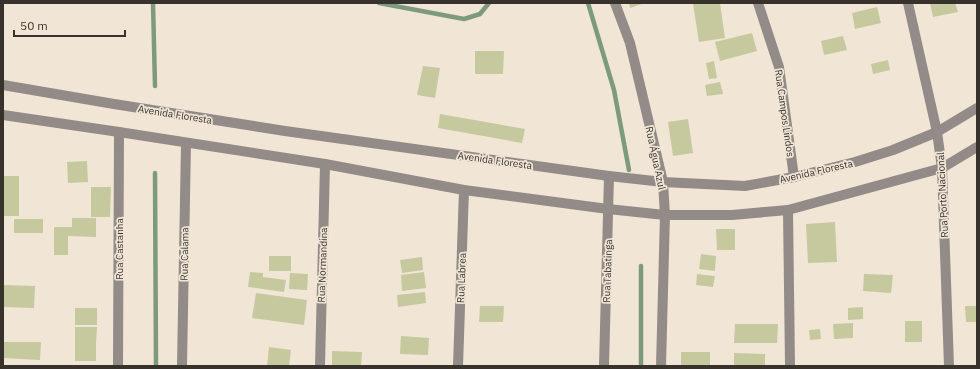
<svg xmlns="http://www.w3.org/2000/svg" width="980" height="369" viewBox="0 0 980 369" font-family="'IBM Plex Sans',sans-serif">
<style>
.lines{fill:none;stroke-linecap:round;stroke-linejoin:round}
.stream{stroke:#7d9b7c;stroke-width:4.5}
.building{fill:#c6c89e}
.minor{stroke:#938b88;stroke-width:10}
.labels{text-anchor:middle;stroke-width:3.5;stroke-linejoin:round;paint-order:stroke}
.street-label{font-size:10px;fill:#37322c;stroke:#f1e6d6}
</style>
<rect width="100%" height="100%" fill="#f1e6d6"/>
<g class="lines">
<g class="stream">
<polyline points="153,3 155,86"/>
<polyline points="379,3 464,19 480,14 489,3"/>
<polyline points="588,3 614,90 629,170"/>
<polyline points="155,173 156,366"/>
<polyline points="641,366 641,266"/>
</g>
</g>
<g class="building">
<polygon points="629,3 645,3 630,8"/>
<polygon points="700,3 720,3 725,38 699,42 693,4"/>
<polygon points="930,3 955,3 958,12 933,17"/>
<polygon points="877,7 881,23 855,29 852,13"/>
<polygon points="752,33 757,51 720,61 715,42"/>
<polygon points="843,36 847,50 824,55 821,41"/>
<polygon points="475,51 504,51 503,74 475,74"/>
<polygon points="888,60 890,70 873,74 871,64"/>
<polygon points="714,61 717,78 709,79 706,63"/>
<polygon points="423,66 440,68 435,98 417,95"/>
<polygon points="720,82 723,94 707,96 705,85"/>
<polygon points="440,114 525,129 522,143 438,128"/>
<polygon points="688,119 693,153 673,156 668,122"/>
<polygon points="87,161 88,182 68,183 67,162"/>
<rect x="3" y="176" width="16" height="40"/>
<polygon points="91,187 111,187 110,217 91,217"/>
<polygon points="72,218 96,218 96,237 68,236 68,255 54,255 54,227 72,227"/>
<rect x="14" y="219" width="29" height="14"/>
<polygon points="835,222 837,262 808,263 806,224"/>
<polygon points="716,229 735,229 735,250 717,250"/>
<polygon points="701,254 716,256 715,271 699,269"/>
<rect x="269" y="256" width="22" height="15"/>
<polygon points="422,257 423,270 402,273 400,260"/>
<polygon points="250,272 263,273 263,277 286,280 284,292 248,287"/>
<polygon points="424,272 426,288 402,291 401,275"/>
<polygon points="290,273 308,274 307,290 289,289"/>
<polygon points="697,274 715,276 713,287 696,285"/>
<polygon points="864,274 893,275 891,293 863,291"/>
<polygon points="3,285 35,286 34,308 3,307"/>
<polygon points="425,292 426,303 398,307 397,295"/>
<polygon points="256,293 307,300 304,325 252,318"/>
<polygon points="480,306 504,306 503,322 479,322"/>
<polygon points="965,306 977,306 977,322 966,322"/>
<polygon points="863,307 863,319 848,320 848,308"/>
<rect x="75" y="308" width="22" height="17"/>
<rect x="905" y="321" width="17" height="21"/>
<polygon points="853,323 853,338 834,339 833,324"/>
<polygon points="735,324 778,324 777,343 734,343"/>
<polygon points="75,327 97,327 96,344 75,344"/>
<polygon points="820,329 821,339 810,340 809,330"/>
<polygon points="401,336 429,338 428,355 400,354"/>
<polygon points="3,342 41,342 40,360 3,358"/>
<rect x="75" y="344" width="21" height="17"/>
<polygon points="269,347 291,350 289,366 267,366"/>
<polygon points="332,351 362,352 361,366 332,366"/>
<rect x="681" y="352" width="29" height="14"/>
<polygon points="734,353 765,354 765,366 734,366"/>
</g>
<g class="lines">
<g class="minor">
<polyline points="615,3 630,43 663,182 665,215 661,366"/>
<polyline points="758,3 779,67 794,177"/>
<polyline points="908,3 937,132 942,168 949,366"/>
<polyline points="3,85 114,104 285,131 609,176 663,182 745,186 794,177 855,162 893,150 937,132 977,108"/>
<polyline points="3,115 119,132 325,164 464,190 608,209 665,215 732,215 788,210 942,168 977,147"/>
<polyline points="788,210 790,366"/>
<polyline points="118,366 119,132"/>
<polyline points="182,366 186,143"/>
<polyline points="320,366 325,164"/>
<polyline points="458,366 464,190"/>
<polyline points="604,366 609,176"/>
</g>
</g>
<g class="labels">
<g class="street-label">
<text transform="translate(785 113) rotate(82)" y="4">Rua Campos Lindos</text>
<text transform="translate(175 114) rotate(9)" y="4">Avenida Floresta</text>
<text transform="translate(656 158) rotate(78)" y="4">Rua Água Azul</text>
<text transform="translate(495 160) rotate(8)" y="4">Avenida Floresta</text>
<text transform="translate(816 171) rotate(-13)" y="4">Avenida Floresta</text>
<text transform="translate(942 195) rotate(-93)" y="4">Rua Porto Nacional</text>
<text transform="translate(119 249) rotate(-90)" y="4">Rua Castanha</text>
<text transform="translate(184 254) rotate(-89)" y="4">Rua Calama</text>
<text transform="translate(322 265) rotate(-88)" y="4">Rua Normandina</text>
<text transform="translate(607 271) rotate(-88)" y="4">Rua Tabatinga</text>
<text transform="translate(461 278) rotate(-88)" y="4">Rua Labrea</text>
</g>
</g>
<rect width="980" height="369" fill="none" stroke="#37322c" stroke-width="8"/>
<path d="M14 30v6h111v-6" fill="none" stroke="#37322c" stroke-width="2"/>
<text x="20" y="30" font-size="12" fill="#37322c" stroke="#f1e6d6" stroke-width="3" paint-order="stroke">50 m</text>
</svg>
